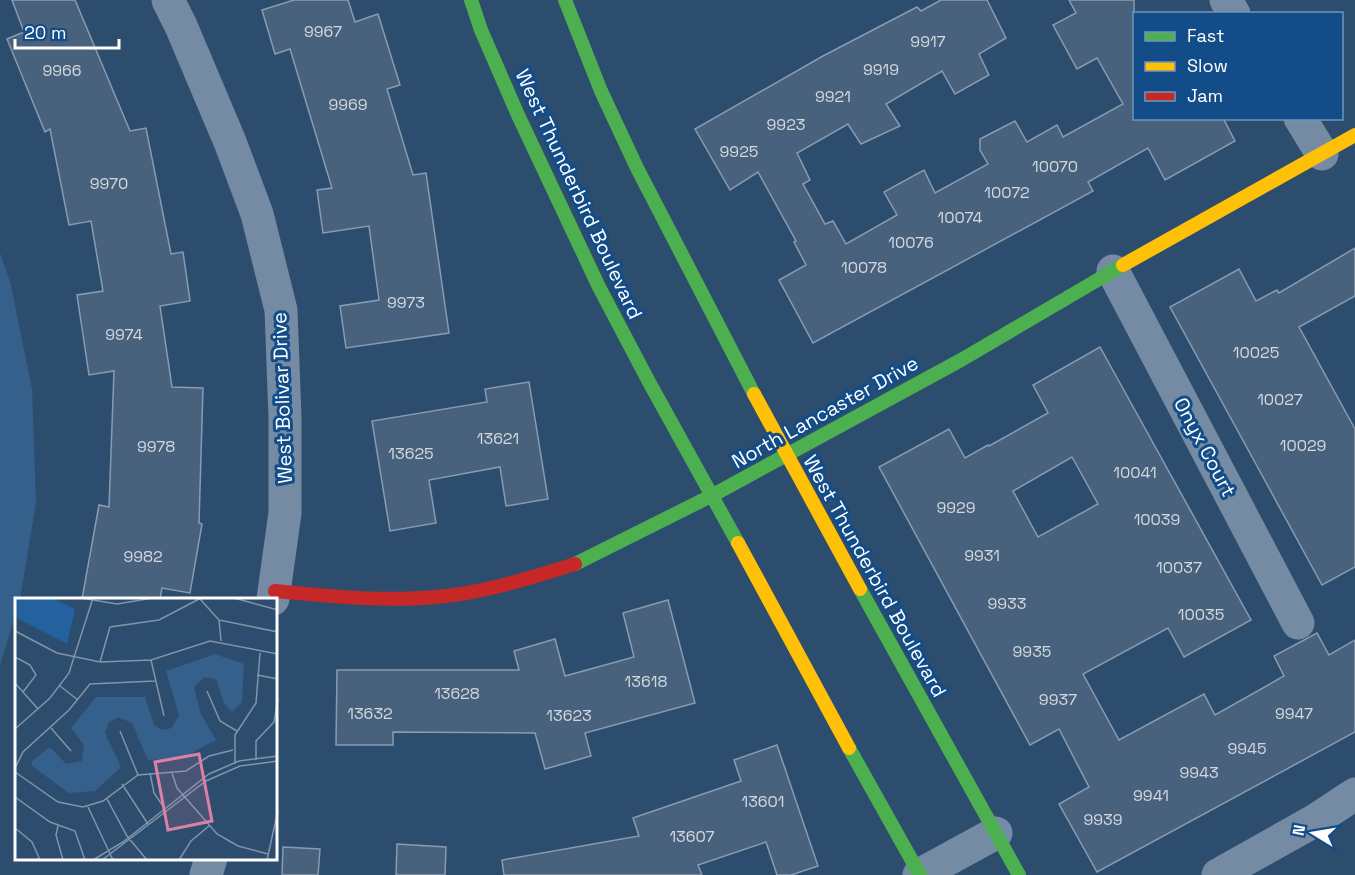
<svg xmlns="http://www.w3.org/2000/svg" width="1355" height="875" viewBox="0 0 1355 875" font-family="'Space Grotesk',sans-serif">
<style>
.water{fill:#35608b}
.building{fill:#48627d;stroke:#889cb1;stroke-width:1.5;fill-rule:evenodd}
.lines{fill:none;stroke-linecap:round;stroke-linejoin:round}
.street{stroke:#748ba3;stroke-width:33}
.fast{stroke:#4caf50;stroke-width:14}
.slow{stroke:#ffc107;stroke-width:14}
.jam{stroke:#c62828;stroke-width:14}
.labels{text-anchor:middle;stroke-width:6;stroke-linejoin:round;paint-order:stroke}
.number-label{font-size:16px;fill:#d1d8de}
.street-label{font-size:20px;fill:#fff;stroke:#124d89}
.inset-road{fill:none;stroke:#8194a8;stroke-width:1.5}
.view{fill:#dd80a5;fill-opacity:0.15;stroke:#dd80a5;stroke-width:3}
.inset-edge{fill:none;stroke:#fff;stroke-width:3}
</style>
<rect width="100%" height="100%" fill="#2d4d6e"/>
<polygon class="water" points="0,253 10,281 32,389 36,502 20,599 16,599 16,613 0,665"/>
<g class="building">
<polygon points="12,0 75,0 130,131 146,128 171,254 183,252 190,301 160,306 172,387 203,388 199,523 202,524 190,593 162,588 160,599 82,599 99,505 109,507 114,371 89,375 77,295 103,291 91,221 69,225 50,129 45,132 7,39 24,32"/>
<polygon points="294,0 348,0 355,22 378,14 400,85 387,89 413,175 426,173 449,333 346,348 340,306 379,300 369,226 323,233 317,190 332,188 290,49 275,54 262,10"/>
<polygon points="941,0 987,0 1006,38 979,54 989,75 955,94 942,71 886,104 900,126 861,144 848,124 797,153 810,180 803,184 825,224 833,221 846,244 897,215 884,192 924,170 935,193 988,164 980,150 980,139 1015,121 1027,142 1057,125 1063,137 1123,104 1097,58 1077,69 1053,25 1076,13 1069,0 1134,0 1134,118 1223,118 1235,141 1165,180 1148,148 1088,182 1093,191 813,343 779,280 806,265 794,242 796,241 758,172 730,190 695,129 823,56 917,7 921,11"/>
<polygon points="1355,248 1355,296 1299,327 1355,429 1355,567 1322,585 1170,307 1239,269 1256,301 1277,290 1279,293"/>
<path d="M 1100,347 L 1251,620 L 1184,657 L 1168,628 L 1083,674 L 1119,740 L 1204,694 L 1215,715 L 1284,676 L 1274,656 L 1317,633 L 1329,655 L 1355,640 L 1355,732 L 1097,872 L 1059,804 L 1089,787 L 1059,729 L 1030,745 L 879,467 L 949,429 L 965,458 L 988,445 L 989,446 L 1048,413 L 1033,385 ZM 1072,457 L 1098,504 L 1038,537 L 1013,491 Z"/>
<polygon points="529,382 548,499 506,506 500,467 429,480 436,523 390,531 372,421 487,402 485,389"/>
<polygon points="668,600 695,703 585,733 591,756 545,769 535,733 393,732 393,745 336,745 337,670 519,670 514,651 555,639 565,676 634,657 623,613"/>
<polygon points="777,745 818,866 791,875 777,875 766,842 698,865 702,875 504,875 502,860 639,836 633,818 741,781 734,760"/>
<polygon points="397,844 446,847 445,875 396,875"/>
<polygon points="283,847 320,849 318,875 282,875"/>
</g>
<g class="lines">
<g class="street">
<polyline points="168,0 181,26 230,142 257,214 281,310 285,418 285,513 273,599"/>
<polyline points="1226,0 1234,14"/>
<polyline points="1300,118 1322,154"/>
<polyline points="1113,271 1298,623"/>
<polyline points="206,875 211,858"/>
<polyline points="919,875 996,833"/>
<polyline points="1218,875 1314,821 1355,794"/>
</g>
<g class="fast">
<polyline points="471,0 481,30 518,115 599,287 649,382 738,543"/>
<polyline points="565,0 601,91 637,168 754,394"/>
<polyline points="575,564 713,495 961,360 1123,265"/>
<polyline points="860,589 1019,875"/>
<polyline points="849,748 920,875"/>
</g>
<g class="slow">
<polyline points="1123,265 1355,135"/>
<polyline points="754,394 860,589"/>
<polyline points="738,543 849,748"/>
</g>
<path class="jam" d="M 275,591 C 329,596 382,602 436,597 C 484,593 530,578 575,564"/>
</g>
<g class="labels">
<g class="number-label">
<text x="323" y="37">9967</text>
<text x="928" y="47">9917</text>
<text x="881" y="75">9919</text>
<text x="62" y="76">9966</text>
<text x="833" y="102">9921</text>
<text x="348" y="110">9969</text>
<text x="786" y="130">9923</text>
<text x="739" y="157">9925</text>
<text x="1055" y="172">10070</text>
<text x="109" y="189">9970</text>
<text x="1007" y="198">10072</text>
<text x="960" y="223">10074</text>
<text x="911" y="248">10076</text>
<text x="864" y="273">10078</text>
<text x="406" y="308">9973</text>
<text x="124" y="340">9974</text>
<text x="1256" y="358">10025</text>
<text x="1280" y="405">10027</text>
<text x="498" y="444">13621</text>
<text x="1303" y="451">10029</text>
<text x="156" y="452">9978</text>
<text x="411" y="459">13625</text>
<text x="1135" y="478">10041</text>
<text x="956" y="513">9929</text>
<text x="1157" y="525">10039</text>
<text x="982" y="561">9931</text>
<text x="143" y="562">9982</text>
<text x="1179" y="573">10037</text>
<text x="1007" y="609">9933</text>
<text x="1201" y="620">10035</text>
<text x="1032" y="657">9935</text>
<text x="646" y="687">13618</text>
<text x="457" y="699">13628</text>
<text x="1058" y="705">9937</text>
<text x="370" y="719">13632</text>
<text x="1294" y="719">9947</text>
<text x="569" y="721">13623</text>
<text x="1247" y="754">9945</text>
<text x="1199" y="778">9943</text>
<text x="1151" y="801">9941</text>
<text x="763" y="807">13601</text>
<text x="1103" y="825">9939</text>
<text x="692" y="842">13607</text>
</g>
<g class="street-label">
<text transform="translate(579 194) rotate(65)" y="7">West Thunderbird Boulevard</text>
<text transform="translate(282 398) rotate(-92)" y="7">West Bolivar Drive</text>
<text transform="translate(825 412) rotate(-29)" y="7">North Lancaster Drive</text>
<text transform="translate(1205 447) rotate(62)" y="7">Onyx Court</text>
<text transform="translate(875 576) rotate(61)" y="7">West Thunderbird Boulevard</text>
</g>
</g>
<g transform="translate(15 598)">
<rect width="262" height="262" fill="#2d4d6e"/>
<path d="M 0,0 L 37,0 L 60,11 L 52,46 L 0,19 Z" fill="#23629f"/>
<path d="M 200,56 L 229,66 L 227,104 L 217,114 L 209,105 L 201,81 L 189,79 L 179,89 L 185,114 L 201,142 L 165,161 L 133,162 L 117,125 L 103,119 L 94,124 L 90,135 L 106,169 L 80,193 L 54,195 L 17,168 L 17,163 L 35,149 L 51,166 L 67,163 L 69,147 L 56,130 L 81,99 L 130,99 L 139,127 L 147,132 L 157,130 L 164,117 L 151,73 Z" fill="#35608b"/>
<path class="inset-road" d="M 66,0 L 102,6 L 138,0M 219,0 L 263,12M 185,1 L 204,22 L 206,43M 204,22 L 263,34M 0,33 L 42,55 L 85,64 L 136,62 L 195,43 L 263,56M 0,59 L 15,67 L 21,77 L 8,94M 136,62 L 149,118M 85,64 L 95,29 L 144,22 L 186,0M 242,77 L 263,81M 0,85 L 23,111M 45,88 L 63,102M 192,93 L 205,123 L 222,133M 36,130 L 56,153M 0,131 L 35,100 L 54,75 L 78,0M 105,133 L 123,177M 241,162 L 241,143 L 259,124 L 263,100M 220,166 L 220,137 L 241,105 L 245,55M 0,170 L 8,154 L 54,112 L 75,86 L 140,83M 0,174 L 43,204 L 68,209 L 88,203 L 123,177 L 171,173 L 194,158 L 218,152M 135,175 L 139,195 L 150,211M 157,175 L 162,190 L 202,236 L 223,248 L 253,256M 107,186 L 133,226M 0,199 L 35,224 L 60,233 L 70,262M 92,201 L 112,238 L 132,262M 73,209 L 98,262M 43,228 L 41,237 L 48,262M 0,230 L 17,244 L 25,262M 78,262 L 108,244 L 194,176 L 224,163 L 263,158M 87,262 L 191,183 L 225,168 L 263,163M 164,262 L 176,243 L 194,228M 252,262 L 263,212"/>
<path class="view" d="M 184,156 L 197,223 L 153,232 L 140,164 Z"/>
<rect width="262" height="262" class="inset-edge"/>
</g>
<rect x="1133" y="12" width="210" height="108" fill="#124d89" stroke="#7194b8" stroke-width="1.5"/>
<rect x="1145" y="32" width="30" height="9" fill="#4caf50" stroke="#7194b8" stroke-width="1.5"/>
<text x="1187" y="42" font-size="18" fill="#ffffff">Fast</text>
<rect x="1145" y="62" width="30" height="9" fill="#ffc107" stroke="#7194b8" stroke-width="1.5"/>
<text x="1187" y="72" font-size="18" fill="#ffffff">Slow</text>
<rect x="1145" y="92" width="30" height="9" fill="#c62828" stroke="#7194b8" stroke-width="1.5"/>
<text x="1187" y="102" font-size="18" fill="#ffffff">Jam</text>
<g transform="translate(1313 833) rotate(281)" stroke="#124d89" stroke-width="4.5" paint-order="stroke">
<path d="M0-4.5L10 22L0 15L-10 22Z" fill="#ffffff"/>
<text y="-9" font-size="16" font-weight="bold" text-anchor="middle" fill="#ffffff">N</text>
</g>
<path d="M15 39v9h104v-9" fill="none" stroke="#ffffff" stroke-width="3"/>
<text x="24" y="39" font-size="18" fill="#ffffff" stroke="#124d89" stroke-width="4.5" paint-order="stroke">20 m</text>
</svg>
